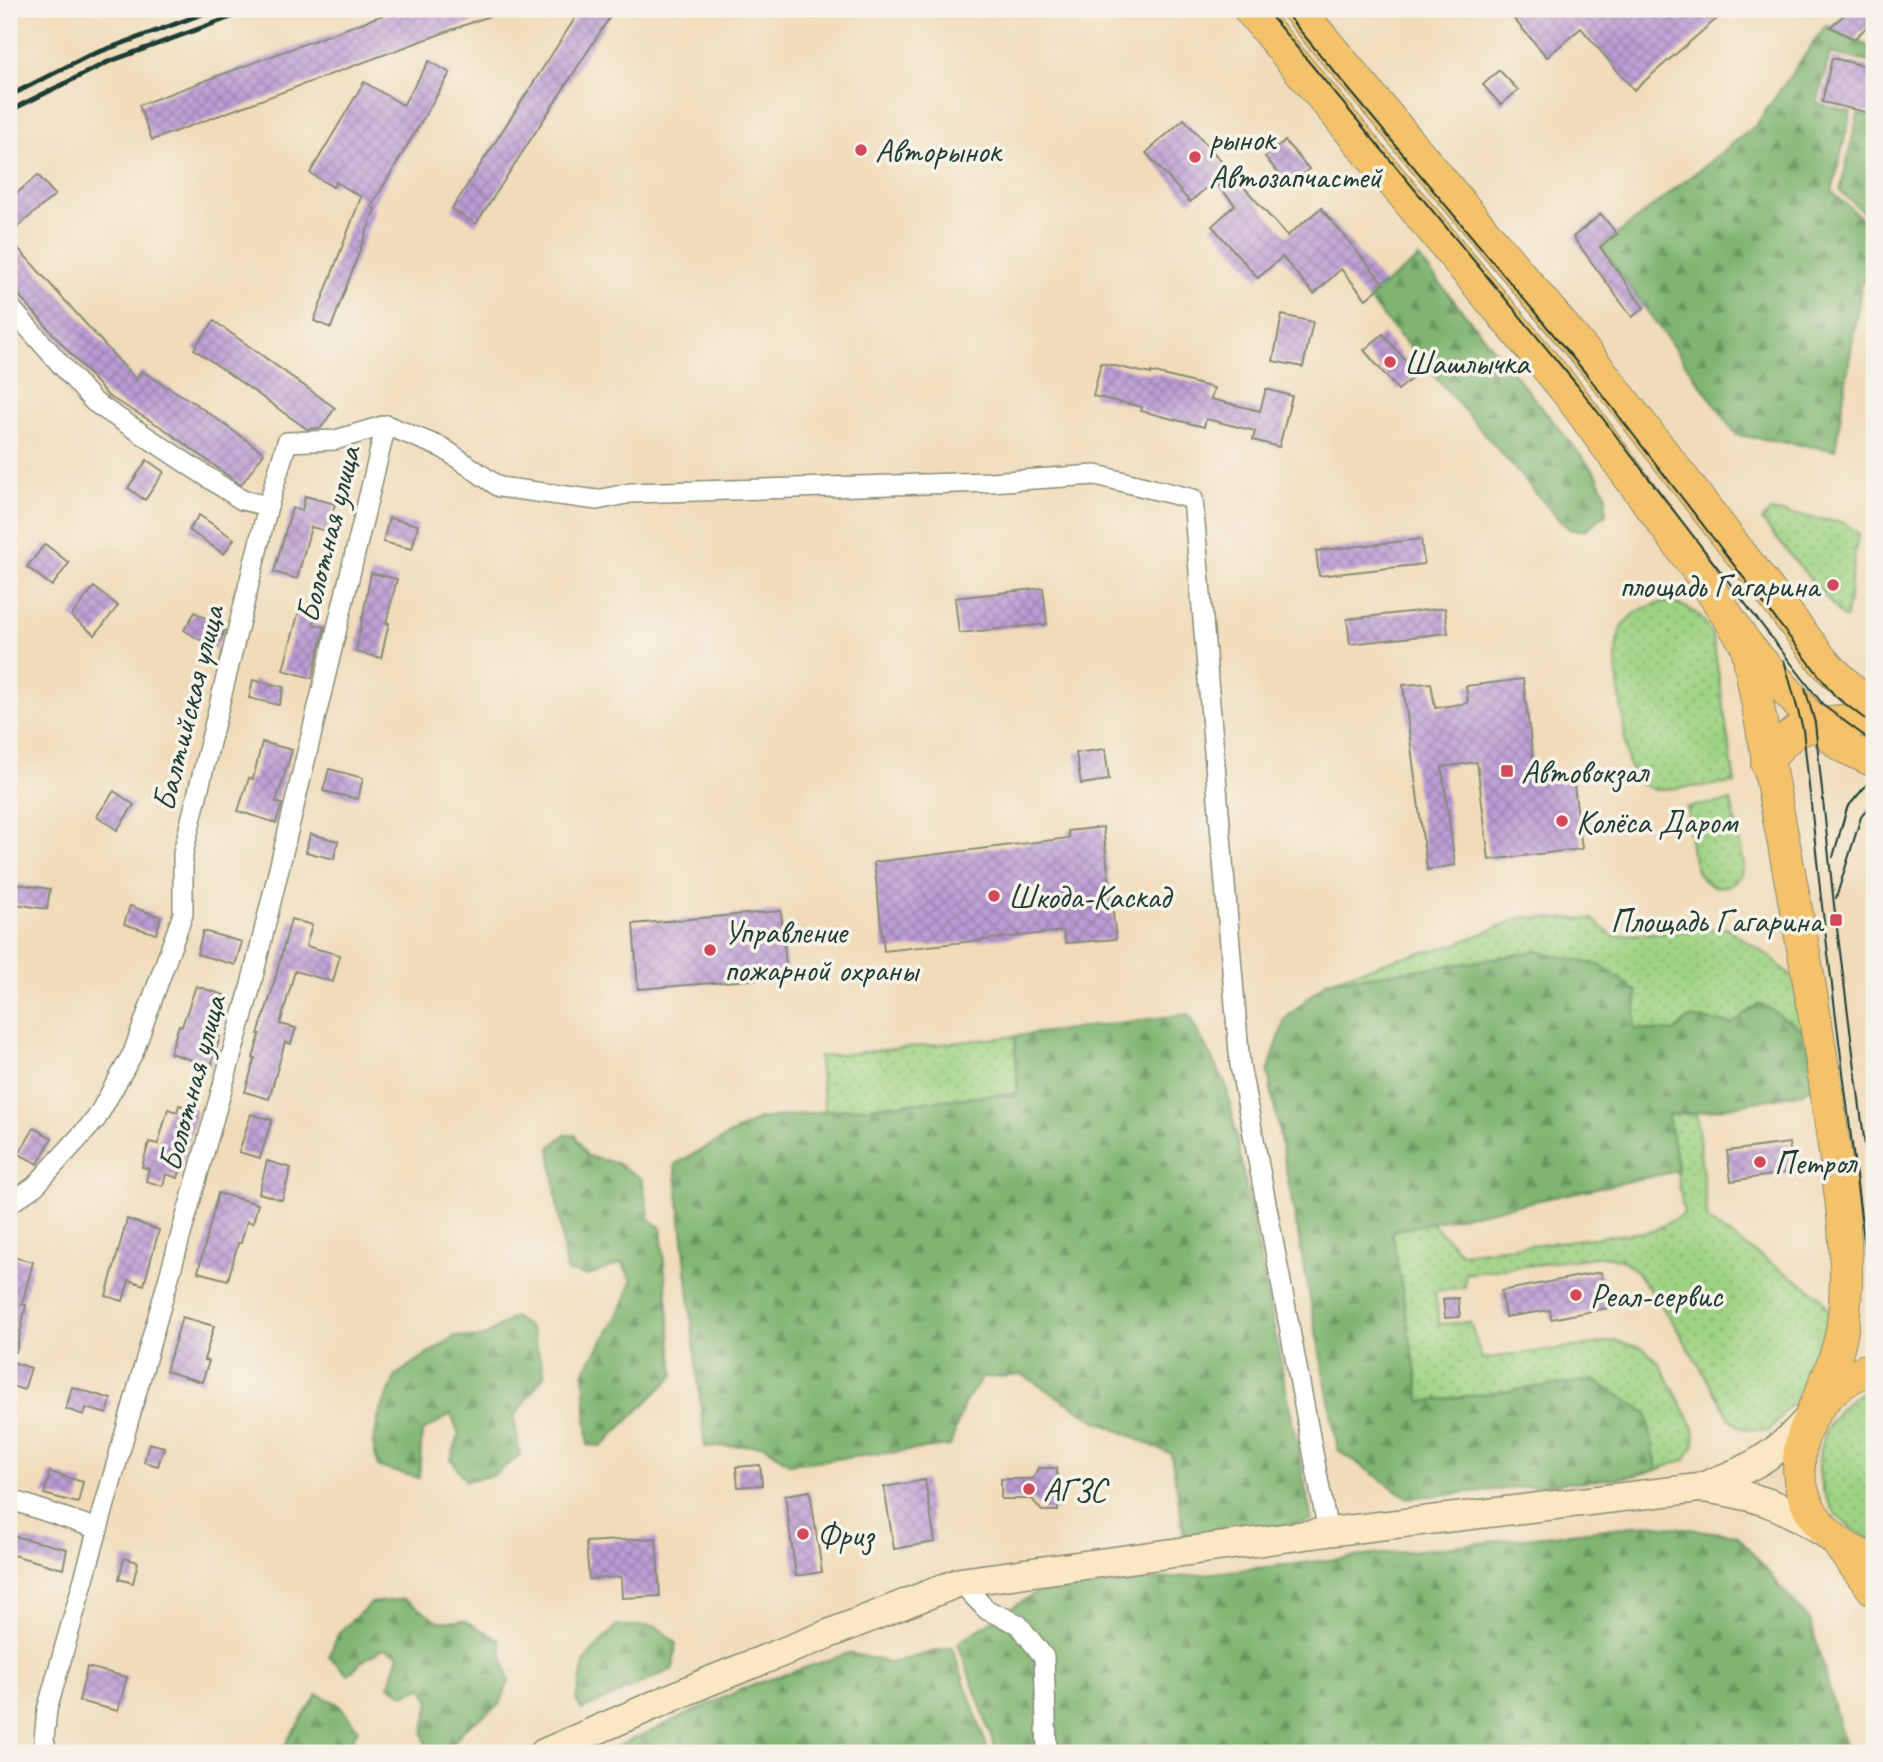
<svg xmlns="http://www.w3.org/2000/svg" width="1883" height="1762" viewBox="0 0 1883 1762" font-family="Caveat,sans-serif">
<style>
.grass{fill:url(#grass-dots);stroke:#5f885c;stroke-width:2}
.forest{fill:url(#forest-firs);stroke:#4f7952;stroke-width:2}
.building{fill:url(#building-cross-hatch)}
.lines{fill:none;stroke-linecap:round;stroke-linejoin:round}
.street-casing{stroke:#888c77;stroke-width:22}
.secondary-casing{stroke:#888c77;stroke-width:31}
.primary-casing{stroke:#888c77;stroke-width:34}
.street{stroke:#fff;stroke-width:19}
.secondary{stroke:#fae7c3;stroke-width:28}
.primary{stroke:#f3c26a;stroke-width:32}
.tram{stroke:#1f3d34;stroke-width:2}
.rail{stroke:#1f3d34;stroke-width:5}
.poi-dot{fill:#d1495b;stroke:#f7f3e8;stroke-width:2.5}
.labels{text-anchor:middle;stroke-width:7;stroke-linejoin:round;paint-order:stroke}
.poi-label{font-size:33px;fill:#1f3d34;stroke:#f7f3e8;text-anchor:start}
.street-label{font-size:33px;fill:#1f3d34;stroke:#f7f3e8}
</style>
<defs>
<pattern id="grass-dots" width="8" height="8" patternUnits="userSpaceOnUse" patternTransform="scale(1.75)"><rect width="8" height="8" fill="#9fd383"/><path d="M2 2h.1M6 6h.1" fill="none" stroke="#81ac6c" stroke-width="1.8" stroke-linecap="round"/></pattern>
<pattern id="forest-firs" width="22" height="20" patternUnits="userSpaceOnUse" patternTransform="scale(1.75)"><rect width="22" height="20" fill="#7fb571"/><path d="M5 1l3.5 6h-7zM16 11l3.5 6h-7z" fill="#67945e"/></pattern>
<pattern id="building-cross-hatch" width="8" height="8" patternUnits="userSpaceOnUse" patternTransform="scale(1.75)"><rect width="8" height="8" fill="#bc9bd4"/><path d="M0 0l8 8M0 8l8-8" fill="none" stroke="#9880ad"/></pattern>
</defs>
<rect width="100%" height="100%" fill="#f7f3e8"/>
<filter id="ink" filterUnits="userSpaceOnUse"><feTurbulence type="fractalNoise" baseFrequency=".0143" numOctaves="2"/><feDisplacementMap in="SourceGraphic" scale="14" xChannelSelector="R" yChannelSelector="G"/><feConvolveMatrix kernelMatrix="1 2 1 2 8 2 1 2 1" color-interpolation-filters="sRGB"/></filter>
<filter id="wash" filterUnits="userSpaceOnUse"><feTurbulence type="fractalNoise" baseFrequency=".00686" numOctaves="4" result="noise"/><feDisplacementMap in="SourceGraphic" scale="28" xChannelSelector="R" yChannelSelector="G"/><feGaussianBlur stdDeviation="1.57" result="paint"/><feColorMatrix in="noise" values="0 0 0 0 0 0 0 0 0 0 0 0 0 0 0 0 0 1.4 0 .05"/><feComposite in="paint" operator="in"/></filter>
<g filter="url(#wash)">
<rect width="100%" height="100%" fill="#f0dcba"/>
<g class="grass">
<polygon points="1770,511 1844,523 1858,533 1846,618 1842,617 1762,521"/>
<path d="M 1669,602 C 1692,607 1705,617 1713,638 L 1735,783 L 1655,790 C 1645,787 1638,784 1633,775 C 1624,759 1625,734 1623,716 C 1616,665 1599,610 1669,602 Z"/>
<path d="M 1731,801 L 1744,865 L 1741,876 L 1732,884 C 1687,900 1691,835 1687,807 Z"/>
<polygon points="1523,917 1593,919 1612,936 1726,928 1769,956 1794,979 1808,1033 1689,1018 1674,1032 1634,1029 1536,951 1474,962 1326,982 1398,958 1451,946"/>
<polygon points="1015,1036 1018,1093 825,1111 818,1057"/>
<polygon points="1696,1113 1708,1221 1819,1295 1835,1319 1821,1366 1769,1431 1741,1428 1730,1418 1675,1325 1635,1270 1621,1259 1603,1256 1465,1274 1465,1287 1435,1291 1439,1324 1470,1322 1482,1359 1617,1341 1644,1349 1660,1364 1694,1428 1695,1445 1686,1459 1657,1470 1647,1413 1594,1380 1420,1402 1391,1230 1431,1222 1461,1253 1653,1231 1684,1214 1667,1115"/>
<path d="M 1874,1387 L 1874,1540 C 1800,1514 1801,1413 1874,1387 Z"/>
</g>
<g class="forest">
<polygon points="1826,25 1874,49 1874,63 1830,53 1817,104 1851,112 1832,192 1874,229 1874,283 1862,282 1835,450 1737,435 1601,247 1755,126"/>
<polygon points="1858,114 1874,117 1874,222 1840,191"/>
<polygon points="1419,258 1597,475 1606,495 1606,514 1585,530 1571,530 1560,521 1367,298"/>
<polygon points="1536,951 1602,966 1637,992 1634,1029 1674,1032 1689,1018 1732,1024 1760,1003 1808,1033 1815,1085 1803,1093 1696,1113 1668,1115 1678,1171 1392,1231 1421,1402 1594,1380 1647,1413 1657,1470 1628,1477 1408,1498 1338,1450 1268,1072 1285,1019 1326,982 1474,962"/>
<polygon points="1188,1014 1226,1085 1312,1521 1185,1539 1171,1454 1093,1419 1023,1375 982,1378 964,1404 950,1446 790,1464 763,1445 705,1447 675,1164 759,1119 825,1111 1018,1093 1015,1036"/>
<polygon points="564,1135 575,1135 587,1156 616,1163 642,1179 650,1219 661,1228 674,1375 602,1446 588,1445 584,1371 618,1316 632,1281 622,1263 588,1276 566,1271 550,1148"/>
<polygon points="514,1317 531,1329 545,1374 514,1417 520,1455 494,1475 466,1481 451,1459 459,1435 451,1414 422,1432 419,1478 378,1467 373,1444 379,1415 396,1375 455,1336 482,1338"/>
<polygon points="1650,1524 1737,1535 1811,1623 1847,1753 997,1753 958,1643 1035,1593"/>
<polygon points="404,1599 439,1621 465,1621 499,1639 509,1681 500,1704 462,1731 447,1753 437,1753 427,1748 423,1734 430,1702 423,1687 404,1695 389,1685 399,1655 384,1648 361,1662 348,1675 329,1656 339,1632 371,1603"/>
<polygon points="616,1626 656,1626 676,1643 673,1669 582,1710 576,1700 585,1660"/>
<polygon points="952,1647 989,1753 603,1753 747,1687 849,1653 891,1663"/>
<polygon points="318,1694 338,1704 358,1729 345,1753 282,1753 288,1739"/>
</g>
<g id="blocks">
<g class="building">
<polygon points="399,9 503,9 503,11 152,140 139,105"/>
<polygon points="581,9 615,9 476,224 452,209"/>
<polygon points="1505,9 1728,9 1634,90 1581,28 1547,57"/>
<polygon points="1851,9 1874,9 1874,20 1854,39 1830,27"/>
<polygon points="1832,58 1874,68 1874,114 1822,102"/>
<polygon points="429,61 450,73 371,207 375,209 331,328 314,321 361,197 336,182 333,187 310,173 364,82 403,105"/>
<polygon points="1499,70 1518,90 1501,105 1483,85"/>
<polygon points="1184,119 1287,236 1321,208 1384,284 1366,299 1341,269 1314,294 1282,257 1258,278 1212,226 1235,205 1214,181 1190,202 1146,153"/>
<polygon points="1285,141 1309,169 1289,186 1265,157"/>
<polygon points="38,175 55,195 9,234 9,200"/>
<polygon points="1601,214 1617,234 1600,247 1644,308 1632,317 1573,237"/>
<polygon points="9,238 136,380 141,371 196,404 264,453 241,485 163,428 108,396 9,284"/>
<polygon points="1282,315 1313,322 1303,367 1273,361"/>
<polygon points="214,321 335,408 321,428 307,429 194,349"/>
<polygon points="1383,334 1417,374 1398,390 1364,350"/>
<polygon points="1101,363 1151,374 1151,372 1214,388 1211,399 1260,411 1266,389 1292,396 1279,447 1253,440 1255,431 1206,419 1204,427 1141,411 1142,407 1093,396"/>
<polygon points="147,460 164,472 145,500 128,488"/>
<polygon points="305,496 335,504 327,531 311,527 297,579 274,572 292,508 302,511"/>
<polygon points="199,515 234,539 224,554 189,530"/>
<polygon points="389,518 418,525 412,549 383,542"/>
<polygon points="1421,539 1424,564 1319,576 1316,551"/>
<polygon points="45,544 69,563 52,586 27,567"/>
<polygon points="371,573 397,579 386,623 389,623 381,658 356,652"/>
<polygon points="94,587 118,606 95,635 71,616"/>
<polygon points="1043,588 1047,624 959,633 955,598"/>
<polygon points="1445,608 1448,633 1350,644 1347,619"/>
<polygon points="299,611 316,616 313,624 325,627 312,678 283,670"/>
<polygon points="195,612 225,630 215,649 184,630"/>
<polygon points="1523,679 1536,782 1573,777 1582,849 1489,860 1477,762 1442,767 1455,865 1427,870 1403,685 1431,683 1435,708 1468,703 1466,686"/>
<polygon points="253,680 284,687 279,705 249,698"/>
<polygon points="262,742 292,750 276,802 282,804 276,823 238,811 249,778 253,779"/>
<polygon points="1105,749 1109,780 1081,784 1076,753"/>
<polygon points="329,769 363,778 358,799 323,791"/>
<polygon points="114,791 134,805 117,830 97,816"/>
<polygon points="1103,827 1116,939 1066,943 1063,931 884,951 874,862 1069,838 1068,831"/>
<polygon points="310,834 338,841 334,859 306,852"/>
<polygon points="11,883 50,889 47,909 9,903"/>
<polygon points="130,906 161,917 156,934 124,924"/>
<polygon points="781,911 787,977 638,989 633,924"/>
<polygon points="291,919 312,925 306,946 340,955 333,982 295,971 280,1024 296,1028 291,1044 285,1042 269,1099 245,1092 255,1058 253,1058 260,1034 258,1034 271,994"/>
<polygon points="203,931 242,942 235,965 197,954"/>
<polygon points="196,986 224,995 211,1035 220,1037 211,1066 170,1053 179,1025 182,1026"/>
<polygon points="179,1105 197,1110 178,1178 166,1174 163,1186 146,1181 149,1169 142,1167 149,1142 158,1144 168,1109 177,1112"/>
<polygon points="251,1114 272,1120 260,1158 239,1152"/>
<polygon points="34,1128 52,1138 38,1164 19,1154"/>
<polygon points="1789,1143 1793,1172 1731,1181 1727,1151"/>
<polygon points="267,1161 291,1168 282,1200 259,1193"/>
<polygon points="218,1193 258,1204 253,1223 247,1221 241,1243 238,1243 228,1280 198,1272"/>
<polygon points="127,1219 159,1230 144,1285 129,1280 123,1301 106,1296"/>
<polygon points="9,1256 33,1262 22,1304 26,1305 16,1352 9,1352"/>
<polygon points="1601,1272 1608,1308 1551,1319 1550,1310 1505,1317 1501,1291"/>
<polygon points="1458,1298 1460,1317 1445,1318 1443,1299"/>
<polygon points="182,1317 214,1326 204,1360 209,1361 202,1382 166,1371"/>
<polygon points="9,1361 31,1368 24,1390 9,1385"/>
<polygon points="72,1387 111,1399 107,1414 86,1408 84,1415 66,1409"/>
<polygon points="149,1443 164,1447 158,1466 144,1462"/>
<polygon points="760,1465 762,1485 738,1487 736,1467"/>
<polygon points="1038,1468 1057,1468 1058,1511 1042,1511 1032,1499 1001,1499 1001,1479 1033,1479"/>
<polygon points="50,1472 83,1482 78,1503 44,1494"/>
<polygon points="925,1480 935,1542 894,1549 884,1487"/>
<polygon points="810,1491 822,1572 796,1576 785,1495"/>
<polygon points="9,1535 67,1549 63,1569 9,1554"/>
<polygon points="656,1538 660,1596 622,1598 621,1577 589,1579 586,1542"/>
<polygon points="124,1558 138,1562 133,1583 119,1579"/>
<polygon points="87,1667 127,1677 118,1711 79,1701"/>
</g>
</g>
</g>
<g filter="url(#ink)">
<use href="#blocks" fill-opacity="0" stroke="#888c77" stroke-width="2"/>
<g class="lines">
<g class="street-casing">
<g id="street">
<polyline points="9,306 94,402 242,500 268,506 183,853 183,914 133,1053 96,1119 35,1186 9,1204"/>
<polyline points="268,506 287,442 335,440 386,425 443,448 499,487 597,500 631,493 990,482 1096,475 1193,499 1240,1065 1328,1532"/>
<polyline points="9,1499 98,1529"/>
<polyline points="960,1582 987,1610 1018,1624 1044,1657 1047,1753"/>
<polyline points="47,1753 44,1739 47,1710 249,993 386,425"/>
</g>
</g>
<g class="secondary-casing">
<g id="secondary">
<path d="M 1702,1488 C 1758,1496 1782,1504 1829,1536"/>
<path d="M 544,1753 L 712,1680 L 960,1582 L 1328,1532 L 1699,1488 C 1751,1468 1774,1459 1811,1415"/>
</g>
</g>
<g class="primary-casing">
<g id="primary">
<polyline points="1249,9 1568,393 1701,575 1746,644 1815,723 1842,746 1874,761"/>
<polyline points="1298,9 1598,368 1823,661 1855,693 1874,704"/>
<path d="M 1747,645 C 1774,801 1808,955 1829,1111 C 1839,1182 1852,1252 1843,1323 C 1839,1355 1825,1383 1812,1413"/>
<path d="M 1767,764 C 1790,719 1829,721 1874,720"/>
<path d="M 1874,1367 C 1775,1401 1773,1528 1874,1560"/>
<polyline points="1841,1548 1874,1590"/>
</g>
</g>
<use href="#street" class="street"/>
<use href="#secondary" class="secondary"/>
<use href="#primary" class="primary"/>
<g class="tram">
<polyline points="1265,9 1577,385 1824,706 1874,743"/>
<polyline points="1282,9 1588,376 1835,696 1874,726"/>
<polyline points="1784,660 1803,729 1821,898 1874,1319"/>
<polyline points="1805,688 1815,723 1834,905 1874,1216"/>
<polyline points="1833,857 1847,808 1874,776"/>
<polyline points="1836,898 1861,817 1874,800"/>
</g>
<g class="rail">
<polyline points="9,96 88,56 216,9"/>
<polyline points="9,111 108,62 253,9"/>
</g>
</g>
</g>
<g class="poi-dot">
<circle cx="861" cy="150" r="7"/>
<circle cx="1195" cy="157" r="7"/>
<circle cx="1390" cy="362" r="7"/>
<circle cx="1833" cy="585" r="7"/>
<rect x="1500" y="764" width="14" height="14" rx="3.5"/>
<circle cx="1562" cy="821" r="7"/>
<circle cx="994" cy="896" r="7"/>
<rect x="1829" y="913" width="14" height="14" rx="3.5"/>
<circle cx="710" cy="950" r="7"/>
<circle cx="1760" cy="1162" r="7"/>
<circle cx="1576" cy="1295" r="7"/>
<circle cx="1029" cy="1489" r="7"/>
<circle cx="803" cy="1534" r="7"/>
</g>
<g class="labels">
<g class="poi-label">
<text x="1209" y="150">рынок<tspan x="1209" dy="38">Автозапчастей</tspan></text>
<text x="875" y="162">Авторынок</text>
<text x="1404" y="374">Шашлычка</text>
<text x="1819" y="597" text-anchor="end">площадь Гагарина</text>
<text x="1521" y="783">Автовокзал</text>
<text x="1576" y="833">Колёса Даром</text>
<text x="1008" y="908">Шкода-Каскад</text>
<text x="1822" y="932" text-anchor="end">Площадь Гагарина</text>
<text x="724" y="943">Управление<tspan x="724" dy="38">пожарной охраны</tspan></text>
<text x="1774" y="1174">Петрол</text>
<text x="1590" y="1307">Реал-сервис</text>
<text x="1043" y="1501">АГЗС</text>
<text x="817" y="1546">Фриз</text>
</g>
<g class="street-label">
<text transform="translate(327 534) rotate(-76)" y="12">Болотная улица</text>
<text transform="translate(187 708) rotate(-76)" y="12">Балтийская улица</text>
<text transform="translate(191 1083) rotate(-75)" y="12">Болотная улица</text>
</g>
</g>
<rect width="1883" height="1762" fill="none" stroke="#f7f3e8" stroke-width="35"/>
</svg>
